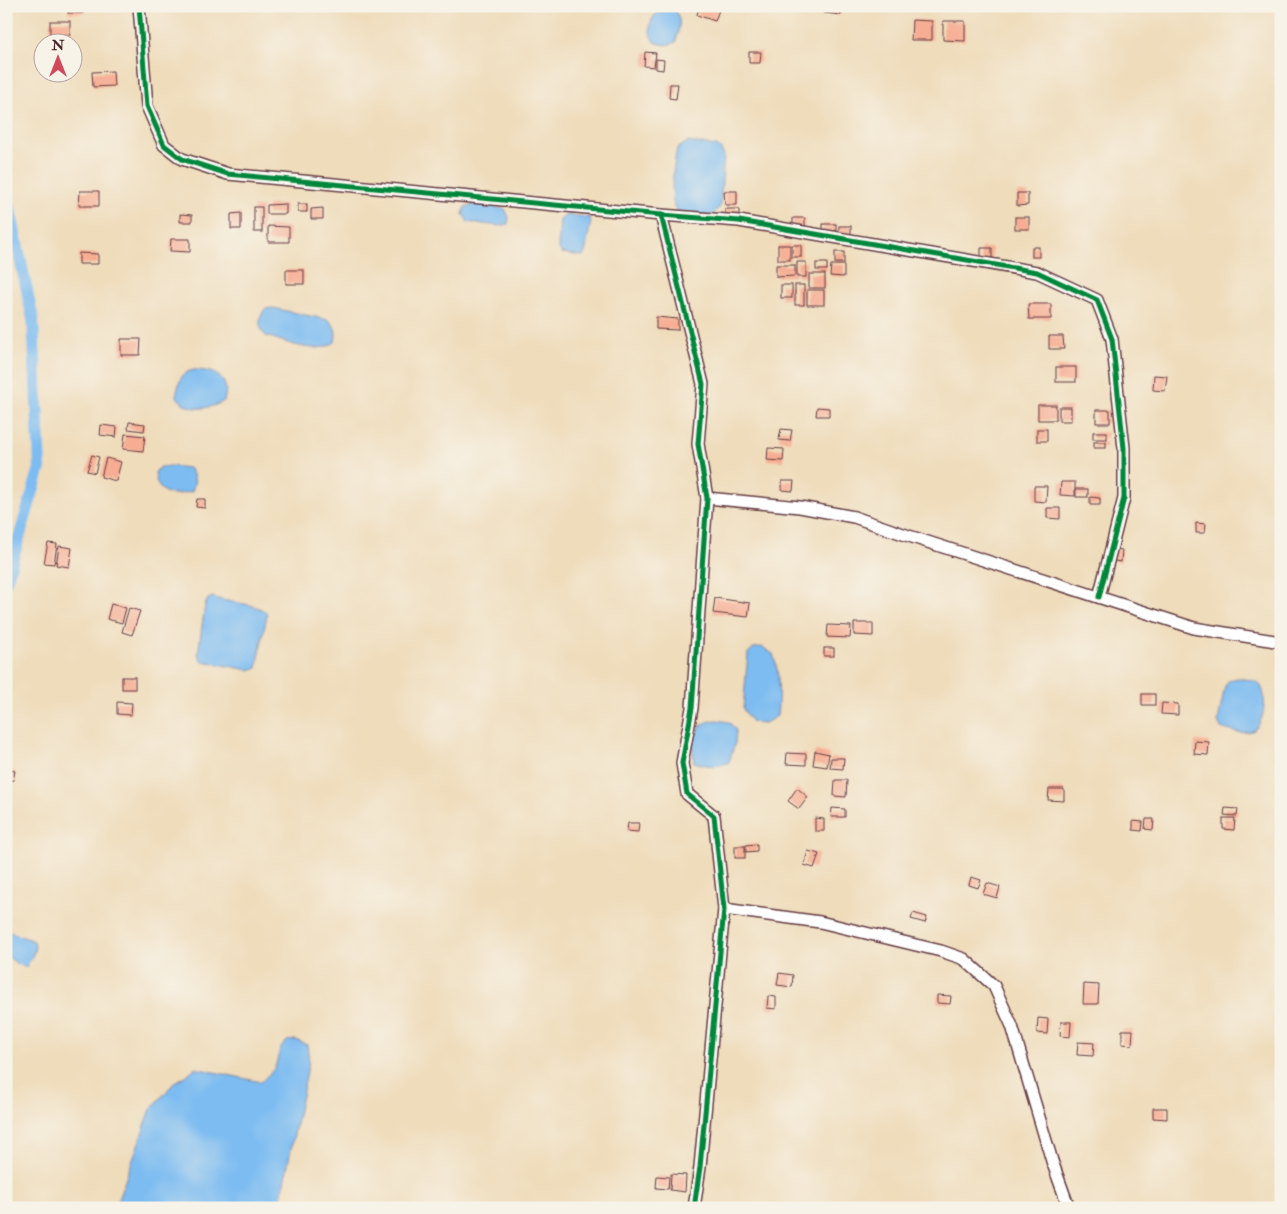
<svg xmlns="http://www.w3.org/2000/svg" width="1287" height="1214" viewBox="0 0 1287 1214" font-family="'IM FELL Double Pica',serif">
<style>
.water{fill:#7dbcf1;stroke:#646e8e}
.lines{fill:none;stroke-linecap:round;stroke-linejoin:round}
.canal{stroke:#7dbcf1;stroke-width:12}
.building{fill:#f6ad93}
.minor-casing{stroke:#633b41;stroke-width:14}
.minor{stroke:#fff;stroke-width:11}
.cycleway-casing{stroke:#f7f3e8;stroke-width:8}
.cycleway{stroke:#00873e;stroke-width:5}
</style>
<rect width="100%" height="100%" fill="#f7f3e8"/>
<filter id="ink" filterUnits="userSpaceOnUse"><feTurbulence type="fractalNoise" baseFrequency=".02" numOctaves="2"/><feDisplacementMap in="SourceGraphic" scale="10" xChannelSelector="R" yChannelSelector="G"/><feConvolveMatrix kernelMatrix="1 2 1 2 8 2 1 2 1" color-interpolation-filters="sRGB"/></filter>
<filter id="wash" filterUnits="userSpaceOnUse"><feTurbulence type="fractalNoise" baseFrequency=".0096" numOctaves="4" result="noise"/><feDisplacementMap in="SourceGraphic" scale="20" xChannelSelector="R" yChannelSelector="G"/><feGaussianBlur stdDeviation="1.12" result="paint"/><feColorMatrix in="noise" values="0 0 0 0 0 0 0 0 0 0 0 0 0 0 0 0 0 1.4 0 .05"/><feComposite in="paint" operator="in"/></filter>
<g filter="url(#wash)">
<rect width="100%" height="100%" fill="#efdcbb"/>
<g class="water">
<path d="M 662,11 L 675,11 C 683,20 678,31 676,42 C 668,46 662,45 654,42 C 647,32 649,15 662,11 Z"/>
<path d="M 687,142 L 716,146 L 720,148 L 724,156 L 720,207 L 711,216 L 677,211 C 668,202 674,162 677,149 Z"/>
<polygon points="474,204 505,209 509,217 508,224 499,226 468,222 463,214 465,207"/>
<polygon points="566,215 589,217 591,221 585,254 582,256 561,253 558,246 560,220"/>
<path d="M 273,308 L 329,320 C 336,327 337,332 335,342 C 316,356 287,342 266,336 C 258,328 258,318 265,309 Z"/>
<path d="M 194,370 C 215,370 231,378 224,401 C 209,410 186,413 176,395 C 180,382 179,373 194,370 Z"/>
<path d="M 170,466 L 189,468 C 195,476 196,481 192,491 C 173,497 156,496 155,472 L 160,467 Z"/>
<path d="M 212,597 C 226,603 261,603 267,614 L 257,668 L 249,670 L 202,661 L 198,654 L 205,605 L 208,599 Z"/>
<path d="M 762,647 L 773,654 C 780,673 779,696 777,716 L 765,723 L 752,722 L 743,709 L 748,653 L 754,648 Z"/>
<path d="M 1238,678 C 1244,679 1252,680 1257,682 C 1270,690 1264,727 1252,731 C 1241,735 1231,731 1221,728 L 1218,721 L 1225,686 L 1229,680 Z"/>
<path d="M 717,720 L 729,722 L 736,730 L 735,743 L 729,762 C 716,768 707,766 694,762 C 691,742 693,722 717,720 Z"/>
<path d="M 6,932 L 10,932 L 34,941 C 37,951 31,958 26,967 L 17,964 L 6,955 Z"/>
<polygon points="296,1040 307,1045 309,1061 279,1208 115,1208 151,1109 174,1083 187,1075 195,1068 261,1082 275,1068 280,1049 287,1041"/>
</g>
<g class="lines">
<polyline class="canal" points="6,191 33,319 40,468 6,581"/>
</g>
<g id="blocks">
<g class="building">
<rect x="68" y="6" width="15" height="7"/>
<polygon points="699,6 720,7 715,21 697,15"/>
<polygon points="825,6 843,6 841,15 824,13"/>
<polygon points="912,20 932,21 932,40 911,40"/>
<rect x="50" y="21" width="20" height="14"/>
<polygon points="943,21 965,21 965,41 943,40"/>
<polygon points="645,52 656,53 654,67 644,66"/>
<polygon points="749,52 761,52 760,63 749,63"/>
<polygon points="656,59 664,60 663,70 656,69"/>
<polygon points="113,71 114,86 93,87 92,72"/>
<polygon points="670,84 678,84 676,99 669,98"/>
<polygon points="80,191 99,191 99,206 79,206"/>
<polygon points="724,191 737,191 737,205 725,205"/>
<polygon points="1017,193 1028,193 1028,205 1017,206"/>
<polygon points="286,204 286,214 267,214 267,205"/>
<rect x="298" y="204" width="9" height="8"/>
<rect x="254" y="207" width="8" height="25"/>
<polygon points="323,208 323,219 311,219 311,209"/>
<rect x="725" y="209" width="14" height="10"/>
<polygon points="241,213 241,229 231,229 231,214"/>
<polygon points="180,214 192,215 192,222 180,222"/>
<rect x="1015" y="217" width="14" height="12"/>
<polygon points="793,218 805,218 805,228 793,227"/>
<rect x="823" y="224" width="13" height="9"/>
<polygon points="268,226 289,227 289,242 268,242"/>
<rect x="839" y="226" width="12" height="8"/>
<polygon points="171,239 190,239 190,252 170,251"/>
<rect x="778" y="245" width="12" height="15"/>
<rect x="792" y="245" width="9" height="12"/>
<rect x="1032" y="247" width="7" height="10"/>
<polygon points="981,248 992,248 992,262 981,261"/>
<rect x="835" y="252" width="9" height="11"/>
<polygon points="79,253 98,254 98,264 79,264"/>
<rect x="797" y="262" width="9" height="15"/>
<rect x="816" y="263" width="11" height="7"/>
<polygon points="776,265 795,265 795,276 776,277"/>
<polygon points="831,265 844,265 844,277 830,276"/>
<rect x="286" y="270" width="18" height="14"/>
<rect x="809" y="274" width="16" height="14"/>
<rect x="781" y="285" width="11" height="13"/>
<rect x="795" y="285" width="9" height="20"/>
<rect x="807" y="290" width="17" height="15"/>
<polygon points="1028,304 1051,304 1051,319 1029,319"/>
<polygon points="656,317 678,319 678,330 656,329"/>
<polygon points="1049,336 1063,336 1064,349 1049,349"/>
<polygon points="121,339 141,339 140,355 121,355"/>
<rect x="1056" y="367" width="20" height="15"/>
<polygon points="1154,375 1167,376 1165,391 1153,390"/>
<rect x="1038" y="405" width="18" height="15"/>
<polygon points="817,407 829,408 829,416 816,416"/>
<rect x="1059" y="407" width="12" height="14"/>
<rect x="1096" y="410" width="14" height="13"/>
<polygon points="129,422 145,424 144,431 128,429"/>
<polygon points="101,425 117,427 116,437 100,435"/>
<polygon points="781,429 792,430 790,441 779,440"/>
<rect x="1037" y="429" width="10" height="12"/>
<rect x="1093" y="432" width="14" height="7"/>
<polygon points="125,434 145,436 143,451 123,449"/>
<rect x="1094" y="442" width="12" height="6"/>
<polygon points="768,448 784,449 783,461 767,460"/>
<polygon points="92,455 99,457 95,473 87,471"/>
<polygon points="106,458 121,462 116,481 101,477"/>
<polygon points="782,481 794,481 793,491 782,490"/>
<polygon points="1061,482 1075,482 1075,496 1060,495"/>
<polygon points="1034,486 1047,486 1046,502 1034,501"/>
<rect x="1076" y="489" width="12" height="8"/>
<polygon points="1090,497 1100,498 1100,505 1090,505"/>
<polygon points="197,499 205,499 205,508 196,507"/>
<polygon points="1047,508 1060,508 1060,519 1047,518"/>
<polygon points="1196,523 1206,524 1205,533 1196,533"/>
<polygon points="48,543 57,544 54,564 44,563"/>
<polygon points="59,546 72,548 69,567 56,565"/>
<polygon points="1115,549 1122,550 1121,562 1114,561"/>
<polygon points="715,598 750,603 748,617 713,613"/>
<polygon points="111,604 126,608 122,623 107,619"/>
<polygon points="129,608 140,611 132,635 122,632"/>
<polygon points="854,623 873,623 873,636 854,635"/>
<polygon points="828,625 851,626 850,638 827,637"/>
<rect x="824" y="648" width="10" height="8"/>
<rect x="122" y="677" width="13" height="12"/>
<rect x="1142" y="694" width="13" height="11"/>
<polygon points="117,702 132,703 131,715 117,714"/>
<polygon points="1162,703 1178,704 1178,715 1161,714"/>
<polygon points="1195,741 1209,742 1208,755 1194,754"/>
<polygon points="815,751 829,754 827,767 813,765"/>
<polygon points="787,753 806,754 806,765 786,764"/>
<polygon points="831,758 844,758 843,769 830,768"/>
<polygon points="9,770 15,771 13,781 7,779"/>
<polygon points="835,780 847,780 846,797 834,796"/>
<polygon points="797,788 808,797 799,809 788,801"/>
<polygon points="1049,789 1064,789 1064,801 1048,800"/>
<polygon points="832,808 845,809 845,817 831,817"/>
<polygon points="1225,808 1238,809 1237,816 1224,815"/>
<polygon points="815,818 824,819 824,831 815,831"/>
<polygon points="1223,818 1235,818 1234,830 1223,829"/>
<polygon points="1146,819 1154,819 1153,830 1145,829"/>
<polygon points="1133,821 1143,822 1142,831 1133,830"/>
<polygon points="628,823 639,823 638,832 627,831"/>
<polygon points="757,844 757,851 746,852 746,845"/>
<rect x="735" y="846" width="10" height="12"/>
<polygon points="808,851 819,854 814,868 804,865"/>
<polygon points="971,877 981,880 978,888 969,885"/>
<polygon points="987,883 1000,887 997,898 983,894"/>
<polygon points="913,913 927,917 925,923 911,919"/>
<polygon points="779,973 793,975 792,987 777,985"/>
<polygon points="1084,984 1099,985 1098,1004 1083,1004"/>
<polygon points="937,995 951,996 950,1004 937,1003"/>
<polygon points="768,996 776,997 776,1009 767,1008"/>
<polygon points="1038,1018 1048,1019 1047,1034 1037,1033"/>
<polygon points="1061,1022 1071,1022 1070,1037 1060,1036"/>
<polygon points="1122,1030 1133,1030 1132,1045 1122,1044"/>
<polygon points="1078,1042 1094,1043 1093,1056 1077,1055"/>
<polygon points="1153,1108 1167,1108 1167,1119 1153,1118"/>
<polygon points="671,1174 686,1175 685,1192 670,1190"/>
<polygon points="657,1176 669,1177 668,1189 656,1188"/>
</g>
</g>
</g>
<g filter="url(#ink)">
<use href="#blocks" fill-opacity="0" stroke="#633b41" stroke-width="1"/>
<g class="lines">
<g class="minor-casing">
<g id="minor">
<polyline points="139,6 147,106 164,145 182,159 228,174 661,215 739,221 1037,272 1097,300 1112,339 1124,448 1124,498 1099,597"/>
<polyline points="661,215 703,384 698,444 707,498 692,708 682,763 687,794 714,816 724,909 700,1167 694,1208"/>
<polyline points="707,498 800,507 854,517 906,535 1194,628 1281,642"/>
<polyline points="724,909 820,922 941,951 964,959 994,986 1012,1026 1052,1161 1069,1208"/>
</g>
</g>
<use href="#minor" class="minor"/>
<g class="cycleway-casing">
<g id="cycleway">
<polyline points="139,6 147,106 164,145 182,159 228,174 661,215 739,221 1037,272 1097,300 1112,339 1124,448 1124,498 1099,597"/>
<polyline points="661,215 703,384 698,444 707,498 692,708 682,763 687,794 714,816 724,909 700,1167 694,1208"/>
</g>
</g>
<use href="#cycleway" class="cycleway"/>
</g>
</g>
<rect width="1287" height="1214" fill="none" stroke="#f7f3e8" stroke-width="25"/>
<g transform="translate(58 58)"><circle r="24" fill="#f7f3e8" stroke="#b29e9c"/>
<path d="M0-4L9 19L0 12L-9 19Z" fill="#d1495b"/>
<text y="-8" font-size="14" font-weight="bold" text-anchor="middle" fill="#4a1f2b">N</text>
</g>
</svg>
